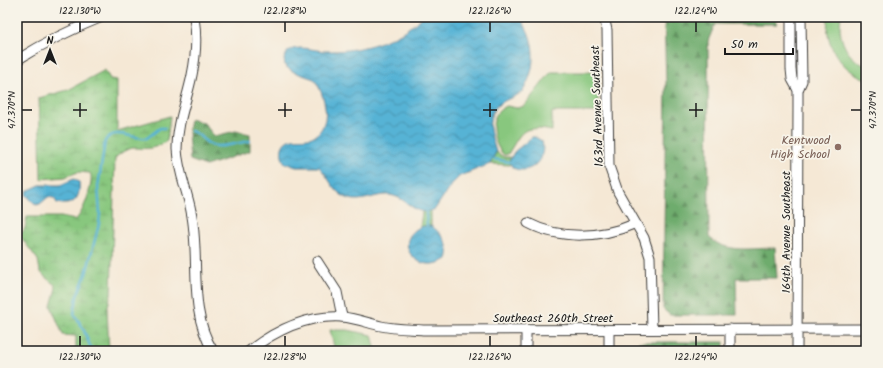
<svg xmlns="http://www.w3.org/2000/svg" width="883" height="368" viewBox="0 0 883 368" font-family="Kalam,sans-serif">
<style>
.forest{fill:url(#forest-firs);stroke:#456444}
.wetland{fill:url(#wetland-marsh);stroke:#52724d}
.green{fill:#88c77e;stroke:#52724d}
.water{fill:url(#water-waves);stroke:#3a6878}
.lines{fill:none;stroke-linecap:round;stroke-linejoin:round}
.stream{stroke:#57b3d5;stroke-width:2.5}
.minor-casing{stroke:#3d3b38;stroke-width:11}
.minor{stroke:#fff;stroke-width:9}
.ticks{fill:none;stroke:#1c1c1c;stroke-width:1.5}
.education-dot{fill:#8d6e63;stroke:#f7f3e8;stroke-width:1.5}
.labels{text-anchor:middle;stroke-width:3.5;stroke-linejoin:round;paint-order:stroke}
.street-label{font-size:12px;fill:#1c1c1c;stroke:#f7f3e8}
.education-label{font-size:12px;fill:#785e54;stroke:#f7f3e8;text-anchor:end}
.neatline{fill:none;stroke:#1c1c1c;stroke-width:1.5}
.ticks-label{font-size:10px;text-anchor:middle;fill:#1c1c1c}
</style>
<defs>
<pattern id="forest-firs" width="22" height="20" patternUnits="userSpaceOnUse"><rect width="22" height="20" fill="#6eac6d"/><path d="M5 1l3.5 6h-7zM16 11l3.5 6h-7z" fill="#5a8b59"/></pattern>
<pattern id="wetland-marsh" width="20" height="14" patternUnits="userSpaceOnUse"><rect width="20" height="14" fill="#88c77e"/><path d="M1 5h8M5 5V1M11 12h8M15 12V8" fill="none" stroke="#75aa6c"/></pattern>
<pattern id="water-waves" width="16" height="10" patternUnits="userSpaceOnUse"><rect width="16" height="10" fill="#57b3d5"/><path d="M0 5q4-4 8 0t8 0" fill="none" stroke="#4791ac"/></pattern>
</defs>
<rect width="100%" height="100%" fill="#f7f3e8"/>
<filter id="ink" filterUnits="userSpaceOnUse"><feTurbulence type="fractalNoise" baseFrequency=".025" numOctaves="2"/><feDisplacementMap in="SourceGraphic" scale="8" xChannelSelector="R" yChannelSelector="G"/><feConvolveMatrix kernelMatrix="1 2 1 2 8 2 1 2 1" color-interpolation-filters="sRGB"/></filter>
<filter id="wash" filterUnits="userSpaceOnUse"><feTurbulence type="fractalNoise" baseFrequency=".012" numOctaves="4" result="noise"/><feDisplacementMap in="SourceGraphic" scale="16" xChannelSelector="R" yChannelSelector="G"/><feGaussianBlur stdDeviation="0.9" result="paint"/><feColorMatrix in="noise" values="0 0 0 0 0 0 0 0 0 0 0 0 0 0 0 0 0 1.4 0 .05"/><feComposite in="paint" operator="in"/></filter>
<g filter="url(#wash)">
<rect width="100%" height="100%" fill="#f5e8d5"/>
<g class="forest">
<path d="M 664,17 L 776,17 L 777,24 L 715,24 L 708,41 L 709,237 C 726,254 754,248 775,248 L 777,278 L 736,278 L 737,315 L 670,315 L 663,309 L 666,83 Z"/>
<polygon points="190,119 204,123 214,136 236,131 250,134 250,151 206,166 190,160 188,132"/>
<rect x="639" y="342" width="85" height="9"/>
</g>
<g class="wetland">
<path d="M 105,70 L 110,79 L 117,80 L 117,131 L 170,116 L 167,141 C 163,143 159,146 155,147 C 137,152 134,141 115,158 L 111,295 L 107,309 L 109,351 L 76,351 L 76,336 L 63,335 L 51,306 L 56,288 L 55,285 L 44,276 L 40,271 L 38,260 L 20,236 L 25,228 L 27,217 L 61,217 L 75,220 C 83,215 95,180 90,173 L 78,172 L 65,177 L 41,179 L 39,98 L 68,90 Z"/>
<polygon points="496,152 504,157 510,157 510,165 490,164"/>
<polygon points="431,211 431,226 420,227 422,212"/>
</g>
<g class="green">
<path d="M 828,17 L 841,17 C 837,37 846,58 866,66 L 866,79 C 840,69 824,45 828,17 Z"/>
<path d="M 551,72 L 598,72 L 598,112 L 552,112 L 552,131 C 522,125 523,130 508,154 L 504,155 C 492,144 486,113 507,106 L 517,108 L 524,106 Z"/>
<polygon points="330,330 348,330 372,335 376,351 335,351"/>
</g>
<g class="water">
<path d="M 422,17 L 519,17 C 534,35 537,60 528,81 C 526,85 525,89 522,92 C 511,100 496,100 491,116 C 487,127 493,140 496,152 L 490,164 L 460,176 L 451,185 L 435,209 C 416,218 410,201 394,196 C 377,191 361,206 345,197 C 332,191 329,176 319,167 L 296,167 L 285,163 C 282,159 281,154 282,148 C 286,134 302,141 312,137 C 334,127 325,94 314,79 L 294,72 L 285,66 L 284,59 L 288,51 C 299,45 312,50 324,51 C 359,52 396,42 422,17 Z"/>
<path d="M 532,137 L 535,137 L 542,141 C 547,159 530,176 513,168 L 509,162 L 514,152 Z"/>
<path d="M 74,179 L 79,182 C 81,199 73,207 57,203 L 54,198 L 48,197 L 40,204 L 36,205 L 26,195 L 27,191 L 40,185 L 60,185 Z"/>
<path d="M 423,226 L 431,226 C 441,232 452,247 447,259 C 415,278 390,238 423,226 Z"/>
</g>
<g class="lines">
<g class="stream">
<path d="M 191,131 C 200,133 203,142 212,145 C 222,149 239,142 250,141"/>
<polyline points="494,159 509,162"/>
<polyline points="426,212 427,226"/>
<path d="M 92,351 L 83,328 L 74,314 L 77,296 L 86,274 L 99,224 L 100,213 L 98,187 L 105,141 C 114,126 134,140 147,138 L 160,128 L 165,128"/>
</g>
</g>
</g>
<g filter="url(#ink)">
<g class="lines">
<g class="minor-casing">
<g id="minor">
<path d="M 194,17 C 197,36 196,56 192,75 C 187,100 177,123 177,149 C 178,171 187,190 191,211 C 201,257 187,309 213,351"/>
<polyline points="604,17 607,30 609,166 618,192 644,238 650,257 652,329"/>
<polyline points="791,17 791,69 792,79 798,90 798,107 797,351"/>
<path d="M 17,60 C 44,43 72,29 102,17"/>
<polyline points="798,90 802,81 801,17"/>
<path d="M 528,223 C 560,240 602,238 634,224"/>
<polyline points="317,261 337,292 342,317"/>
<polyline points="609,330 609,351"/>
<path d="M 249,351 C 276,330 307,315 342,317 C 355,318 368,323 381,326 C 394,329 409,329 423,330 L 866,329"/>
<polyline points="526,351 526,330"/>
<polyline points="730,351 730,329"/>
</g>
</g>
<use href="#minor" class="minor"/>
</g>
</g>
<path class="ticks" d="M 80,22 L 80,32M 285,22 L 285,32M 490,22 L 490,32M 696,22 L 696,32M 80,103 L 80,117M 285,103 L 285,117M 490,103 L 490,117M 696,103 L 696,117M 22,110 L 32,110M 73,110 L 87,110M 278,110 L 292,110M 483,110 L 497,110M 689,110 L 703,110M 851,110 L 861,110M 80,336 L 80,346M 285,336 L 285,346M 490,336 L 490,346M 696,336 L 696,346"/>
<circle class="education-dot" cx="838" cy="147" r="4"/>
<g class="labels">
<g class="street-label">
<text transform="translate(597 106) rotate(-92)" y="4">163rd Avenue Southeast</text>
<text transform="translate(786 232) rotate(-90)" y="4">164th Avenue Southeast</text>
<text x="553" y="322">Southeast 260th Street</text>
</g>
<g class="education-label">
<text x="830" y="144">Kentwood<tspan x="830" dy="14">High School</tspan></text>
</g>
</g>
<rect width="883" height="368" fill="none" stroke="#f7f3e8" stroke-width="44"/>
<g transform="translate(50 50)" stroke="#f7f3e8" stroke-width="3" paint-order="stroke">
<path d="M0-3L7 15L0 10L-7 15Z" fill="#1c1c1c"/>
<text y="-6" font-size="11" font-weight="bold" text-anchor="middle" fill="#1c1c1c">N</text>
</g>
<path d="M725 48v6h68v-6" fill="none" stroke="#1c1c1c" stroke-width="2"/>
<text x="731" y="48" font-size="12" fill="#1c1c1c" stroke="#f7f3e8" stroke-width="3" paint-order="stroke">50 m</text>
<rect x="22" y="22" width="839" height="324" class="neatline"/>
<g class="ticks-label">
<text x="80" y="14">122.130°W</text>
<text x="285" y="14">122.128°W</text>
<text x="490" y="14">122.126°W</text>
<text x="696" y="14">122.124°W</text>
<text transform="translate(11 110) rotate(-90)" y="4">47.370°N</text>
<text transform="translate(872 110) rotate(-90)" y="4">47.370°N</text>
<text x="80" y="360">122.130°W</text>
<text x="285" y="360">122.128°W</text>
<text x="490" y="360">122.126°W</text>
<text x="696" y="360">122.124°W</text>
</g>
</svg>
